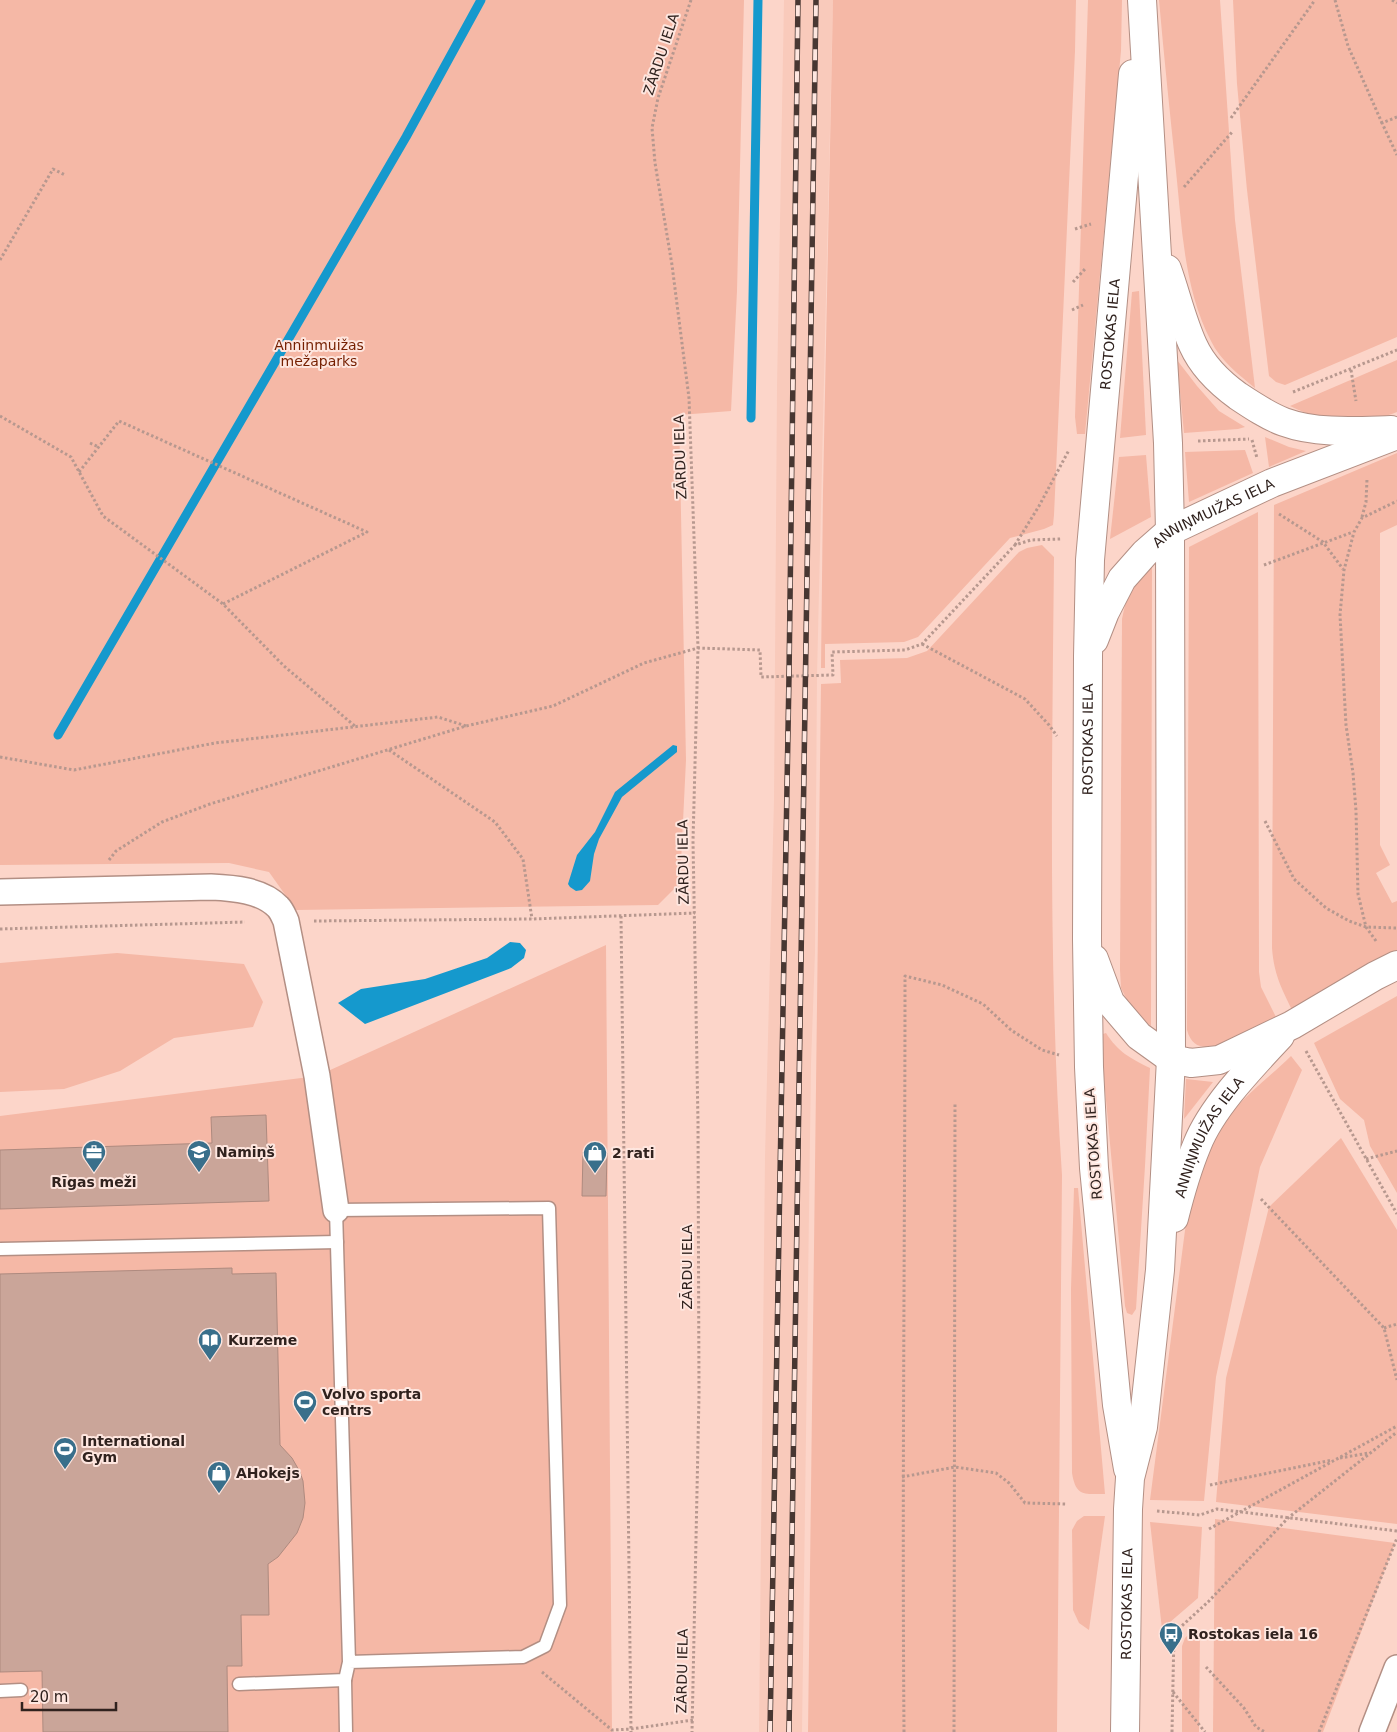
<svg xmlns="http://www.w3.org/2000/svg" width="1397" height="1732" viewBox="0 0 1397 1732" font-family="'DejaVu Sans',sans-serif">
<style>
.built{fill:#f9cabb}
.green{fill:#f5b8a6}
.water{fill:#1599cd}
.lines{fill:none;stroke-linecap:round;stroke-linejoin:round}
.stream{stroke:#1599cd;stroke-width:9}
.building{fill:#caa599;stroke:#ae8a7f}
.lane-casing{stroke:#b38f84;stroke-width:15}
.street-casing{stroke:#b38f84;stroke-width:28}
.secondary-casing{stroke:#b38f84;stroke-width:30}
.path{stroke:#b7988f;stroke-width:3;stroke-dasharray:2.5 2.5;stroke-linecap:butt}
.lane{stroke:#fff;stroke-width:12}
.street{stroke:#fff;stroke-width:25}
.secondary{stroke:#fff;stroke-width:28}
.rail-casing{stroke:#483732;stroke-width:5.5}
.rail{stroke:#fee6df;stroke-width:4;stroke-dasharray:11;stroke-linecap:butt}
.labels{text-anchor:middle;stroke-width:4;stroke-linejoin:round;paint-order:stroke}
.street-label{font-size:14px;fill:#30221e;stroke:#fee6df}
.park-label{font-size:14px;fill:#751f00;stroke:#fee6df}
.poi-label{font-size:14px;font-weight:bold;fill:#30221e;stroke:#fee6df;text-anchor:start}
</style>
<rect width="100%" height="100%" fill="#fcd5c9"/>
<polygon class="built" points="784,0 833,0 817,676 815,952 811,1064 802,1732 759,1732 765,1157 774,800 777,388"/>
<g class="green">
<polygon points="0,0 744,0 737,291 731,411 679,415 686,760 680,883 658,905 296,910 269,872 229,863 0,865"/>
<polygon points="833,0 1076,0 1075,51 1054,515 1053,525 1044,529 1010,538 918,637 904,642 825,644 825,668 821,668 823,492"/>
<polygon points="1088,0 1122,0 1121,51 1085,434 1077,434 1075,417"/>
<path d="M 1159,0 L 1220,0 L 1235,220 L 1255,388 C 1239,375 1220,360 1211,341 C 1184,289 1182,228 1176,171 C 1170,114 1164,57 1159,0 Z"/>
<polygon points="1233,0 1397,0 1397,337 1285,385 1276,382 1269,376 1247,190 1237,84"/>
<polygon points="1139,291 1146,435 1120,438 1132,292"/>
<polygon points="1177,360 1197,386 1219,411 1245,427 1238,429 1184,433"/>
<path d="M 1397,360 L 1397,412 C 1364,426 1321,422 1290,406 Z"/>
<polygon points="1265,437 1289,447 1306,451 1269,467"/>
<polygon points="1245,450 1253,473 1189,502 1185,452"/>
<path d="M 1397,453 L 1397,525 L 1380,533 L 1380,845 L 1390,865 L 1376,873 L 1392,903 L 1397,901 L 1397,952 L 1292,1010 C 1281,987 1274,974 1272,948 L 1274,505 Z"/>
<polygon points="1146,455 1151,517 1110,539 1119,457"/>
<path d="M 1258,512 L 1259,972 L 1261,987 L 1277,1019 C 1265,1025 1253,1030 1241,1035 C 1222,1044 1195,1059 1187,1030 L 1189,547 Z"/>
<path d="M 1042,545 L 1054,557 C 1052,763 1048,969 1062,1175 L 1057,1732 L 808,1732 L 821,684 L 841,683 L 840,660 L 907,658 L 927,651 L 1019,552 L 1027,548 Z"/>
<path d="M 1152,566 L 1151,1026 L 1133,1012 L 1121,988 L 1120,970 L 1122,619 C 1128,590 1131,585 1152,566 Z"/>
<polygon points="606,945 612,1732 0,1732 0,1116 317,1076"/>
<polygon points="117,953 244,964 263,1002 253,1027 174,1038 120,1071 64,1089 0,1092 0,963"/>
<polygon points="1397,996 1397,1193 1370,1146 1364,1120 1340,1099 1314,1043"/>
<path d="M 1106,1033 C 1118,1052 1130,1058 1150,1068 L 1145,1166 L 1136,1309 L 1132,1315 L 1127,1313 L 1125,1306 L 1100,1035 Z"/>
<path d="M 1291,1056 L 1302,1070 L 1260,1167 L 1216,1377 L 1204,1501 L 1150,1500 L 1187,1215 C 1198,1179 1209,1139 1235,1109 C 1249,1092 1274,1073 1291,1056 Z"/>
<polygon points="1186,1079 1213,1082 1184,1119"/>
<polygon points="1341,1138 1397,1230 1397,1524 1216,1502 1226,1378 1269,1207"/>
<path d="M 1074,1188 L 1078,1188 L 1105,1494 C 1084,1494 1076,1497 1072,1473 L 1071,1289 Z"/>
<polygon points="1084,1516 1105,1516 1089,1630 1079,1623 1073,1610 1072,1530 1077,1521"/>
<polygon points="1215,1519 1395,1543 1323,1732 1213,1732"/>
<polygon points="1150,1522 1202,1527 1198,1598 1162,1629"/>
<polygon points="1195,1628 1200,1632 1199,1732 1182,1732 1182,1646 1185,1638"/>
</g>
<g class="water">
<polygon points="673,745 677,746 677,752 622,797 599,839 594,854 590,881 582,890 576,891 570,887 568,884 577,855 595,832 615,792"/>
<polygon points="510,942 520,943 526,950 524,958 511,968 365,1024 338,1003 361,989 425,979 487,958"/>
</g>
<g class="lines">
<g class="stream">
<polyline points="751,418 758,0"/>
<polyline points="58,735 406,137 481,0"/>
</g>
</g>
<g class="building">
<polygon points="266,1115 269,1201 0,1209 0,1150 212,1143 211,1117"/>
<polygon points="583,1152 607,1153 606,1196 582,1196"/>
<polygon points="232,1268 232,1274 276,1273 280,1445 292,1458 300,1472 303,1481 305,1503 303,1518 297,1533 278,1557 268,1564 269,1615 241,1615 242,1666 227,1666 228,1732 43,1732 42,1671 0,1672 0,1274"/>
</g>
<g class="lines">
<g class="lane-casing">
<g id="lane">
<polyline points="0,1249 337,1242"/>
<polyline points="345,1680 346,1732"/>
<polyline points="239,1684 345,1680 349,1662 336,1210 549,1208 560,1605 545,1646 523,1657 349,1662"/>
<polyline points="0,1691 21,1690"/>
</g>
</g>
<g class="street-casing">
<g id="street">
<path d="M 0,892 L 211,887 C 233,888 262,890 278,907 C 282,911 284,917 286,921 L 317,1076 L 336,1210"/>
<polyline points="1372,1732 1397,1668"/>
</g>
</g>
<g class="secondary-casing">
<g id="secondary">
<path d="M 1167,269 C 1176,294 1182,321 1193,345 C 1202,365 1220,383 1238,396 C 1253,406 1268,416 1284,422 C 1317,434 1356,431 1391,430"/>
<path id="s1" d="M 1094,640 L 1105,612 L 1122,579 L 1145,553 L 1170,531 L 1272,483 L 1397,435"/>
<polyline points="1094,959 1110,1002 1139,1036 1171,1059 1191,1063 1219,1060 1292,1025 1375,976 1397,965"/>
<path id="s2" d="M 1174,1218 C 1180,1194 1187,1169 1197,1145 C 1212,1107 1252,1066 1280,1036"/>
<path id="s3" d="M 1128,1469 L 1117,1405 L 1094,1168 L 1089,1067 L 1087,939 L 1088,656 L 1090,560 L 1133,74"/>
<path id="s4" d="M 1125,1732 L 1128,1509 L 1130,1478 L 1143,1427 L 1160,1270 L 1171,1059 L 1170,531 L 1168,443 L 1142,0"/>
</g>
</g>
<g class="path">
<polyline points="691,0 658,98 652,128 655,163 672,265 689,398 698,648 693,841 698,1123 699,1395 692,1732"/>
<polyline points="1335,0 1348,46 1382,123"/>
<polyline points="1392,0 1397,3"/>
<polyline points="1397,117 1382,123 1397,155"/>
<polyline points="1231,118 1315,0"/>
<polyline points="1184,187 1233,131"/>
<polyline points="1075,229 1091,224"/>
<polyline points="0,260 53,169 65,175"/>
<polyline points="1073,282 1085,269"/>
<polyline points="1072,310 1083,305"/>
<polyline points="1351,370 1356,401"/>
<polyline points="1293,392 1397,350"/>
<polyline points="0,416 71,457 103,516 223,604 284,666 356,727"/>
<polyline points="1252,440 1257,458"/>
<polyline points="1198,441 1249,439"/>
<polyline points="90,443 99,447"/>
<polyline points="79,472 119,421 367,532 223,604"/>
<polyline points="1279,514 1323,542 1343,569"/>
<polyline points="1362,517 1366,502 1367,479"/>
<polyline points="1015,545 1039,506 1069,450"/>
<polyline points="1264,565 1353,532"/>
<polyline points="922,644 1025,699 1049,725 1057,736"/>
<polyline points="389,750 495,822 523,859 532,919"/>
<polyline points="0,757 74,770 215,743 438,717 466,726"/>
<polyline points="1265,821 1294,879 1326,908 1349,921 1366,927 1397,928"/>
<polyline points="109,860 116,851 162,822 210,804 466,726 553,706 644,663 698,648 760,650 761,677 833,675 832,652 905,650 922,644 1015,545 1031,540 1061,539"/>
<polyline points="621,916 631,1732"/>
<polyline points="314,921 532,919 695,913"/>
<polyline points="0,929 245,922"/>
<polyline points="1376,941 1366,927 1358,894 1356,811 1353,773 1346,725 1340,615 1344,570 1354,532 1362,518 1397,501"/>
<polyline points="1306,1051 1397,1214"/>
<polyline points="1366,1159 1397,1151"/>
<polyline points="1261,1199 1384,1328 1397,1380"/>
<polyline points="1384,1328 1397,1324"/>
<polyline points="1340,1458 1369,1453"/>
<polyline points="902,1477 955,1467 996,1473 1009,1483 1025,1503 1067,1504"/>
<polyline points="1210,1485 1332,1460"/>
<polyline points="1157,1511 1200,1515 1217,1509 1397,1531"/>
<polyline points="1209,1529 1397,1426"/>
<polyline points="1206,1667 1244,1708 1256,1727 1265,1732"/>
<polyline points="542,1672 612,1730 631,1729 693,1720"/>
<polyline points="1173,1692 1205,1732"/>
<path d="M 904,1732 C 902,1480 905,1228 905,976 L 942,985 L 983,1004 L 1011,1030 L 1042,1050 L 1059,1055"/>
<polyline points="954,1732 955,1104"/>
<polyline points="1172,1732 1174,1633 1208,1602 1288,1518 1397,1432"/>
<polyline points="1319,1732 1397,1538"/>
</g>
<use href="#lane" class="lane"/>
<use href="#street" class="street"/>
<use href="#secondary" class="secondary"/>
<g class="rail-casing">
<g id="rail">
<polyline points="770,1732 789,676 798,0"/>
<polyline points="789,1732 816,0"/>
</g>
</g>
<use href="#rail" class="rail"/>
</g>
<defs>
<g id="office-pin" transform="scale(1.25)"><path d="M0 17L-7.5 6A9.5 9.5 0 1 1 7.5 6Z" fill="#396f8b" stroke="#fee6df"/><path d="M-6-3h4V-5.5h4V-3h4V5H-6ZM-1-4.5V-3h2v-1.5ZM-6 0V1H6V0Z" fill="#fff"/></g>
<g id="school-pin" transform="scale(1.25)"><path d="M0 17L-7.5 6A9.5 9.5 0 1 1 7.5 6Z" fill="#396f8b" stroke="#fee6df"/><path d="M0-5L7-2L0 1L-7-2ZM-4 1L0 2.5L4 1V4Q0 6-4 4Z" fill="#fff"/></g>
<g id="shop-pin" transform="scale(1.25)"><path d="M0 17L-7.5 6A9.5 9.5 0 1 1 7.5 6Z" fill="#396f8b" stroke="#fee6df"/><path d="M-5-2.5h2.3a2.7 3.5 0 0 1 5.4 0H5L5.5 6h-11ZM-1.5-2.5h3a1.5 2.3 0 0 0-3 0Z" fill="#fff"/></g>
<g id="library-pin" transform="scale(1.25)"><path d="M0 17L-7.5 6A9.5 9.5 0 1 1 7.5 6Z" fill="#396f8b" stroke="#fee6df"/><path d="M-6-4Q-3-5.5-.7-3.5V5Q-3 3-6 4ZM6-4Q3-5.5 .7-3.5V5Q3 3 6 4Z" fill="#fff"/></g>
<g id="stadium-pin" transform="scale(1.25)"><path d="M0 17L-7.5 6A9.5 9.5 0 1 1 7.5 6Z" fill="#396f8b" stroke="#fee6df"/><path d="M0-5a6.5 5 0 1 0 0 10a6.5 5 0 1 0 0-10ZM-3.5-1.8h7v3.6h-7Z" fill="#fff"/></g>
<g id="bus-pin" transform="scale(1.25)"><path d="M0 17L-7.5 6A9.5 9.5 0 1 1 7.5 6Z" fill="#396f8b" stroke="#fee6df"/><path d="M-5-6H5V4H4V6H2V4H-2V6H-4V4H-5ZM-3.5-4V0h7V-4ZM-3.5 1.2v1.5H-2V1.2ZM2 1.2v1.5H3.5V1.2Z" fill="#fff"/></g>
</defs>
<g fill-rule="evenodd">
<use href="#office-pin" x="94" y="1152"/>
<use href="#school-pin" x="199" y="1152"/>
<use href="#shop-pin" x="595" y="1153"/>
<use href="#library-pin" x="210" y="1340"/>
<use href="#stadium-pin" x="305" y="1402"/>
<use href="#stadium-pin" x="65" y="1449"/>
<use href="#shop-pin" x="219" y="1473"/>
<use href="#bus-pin" x="1171" y="1634"/>
</g>
<g class="labels">
<g class="street-label">
<text transform="translate(661 54) rotate(-72)" y="5">ZĀRDU IELA</text>
<text dy="5" stroke="none"><textPath href="#s3" startOffset="1138">ROSTOKAS IELA</textPath></text>
<text transform="translate(680 457) rotate(-92)" y="5">ZĀRDU IELA</text>
<text dy="5" stroke="none"><textPath href="#s1" startOffset="182">ANNIŅMUIŽAS IELA</textPath></text>
<text dy="5" stroke="none"><textPath href="#s3" startOffset="732">ROSTOKAS IELA</textPath></text>
<text transform="translate(683 862) rotate(-91)" y="5">ZĀRDU IELA</text>
<text dy="5" stroke="none"><textPath href="#s2" startOffset="89">ANNIŅMUIŽAS IELA</textPath></text>
<text transform="translate(1093 1144) rotate(-94)" y="5">ROSTOKAS IELA</text>
<text transform="translate(687 1267) rotate(-90)" y="5">ZĀRDU IELA</text>
<text dy="5" stroke="none"><textPath href="#s4" startOffset="128">ROSTOKAS IELA</textPath></text>
<text transform="translate(682 1671) rotate(-89)" y="5">ZĀRDU IELA</text>
</g>
<g class="park-label">
<text x="319" y="350">Anniņmuižas<tspan x="319" dy="16">mežaparks</tspan></text>
</g>
<g class="poi-label">
<text x="216" y="1157">Namiņš</text>
<text x="612" y="1158">2 rati</text>
<text x="94" y="1187" text-anchor="middle">Rīgas meži</text>
<text x="228" y="1345">Kurzeme</text>
<text x="322" y="1399">Volvo sporta<tspan x="322" dy="16">centrs</tspan></text>
<text x="82" y="1446">International<tspan x="82" dy="16">Gym</tspan></text>
<text x="236" y="1478">AHokejs</text>
<text x="1188" y="1639">Rostokas iela 16</text>
</g>
</g>
<path d="M22 1702v8h94v-8" fill="none" stroke="#30221e" stroke-width="2.5"/>
<text x="30" y="1702" font-size="15" fill="#30221e" stroke="#fee6df" stroke-width="4" paint-order="stroke">20 m</text>
</svg>
